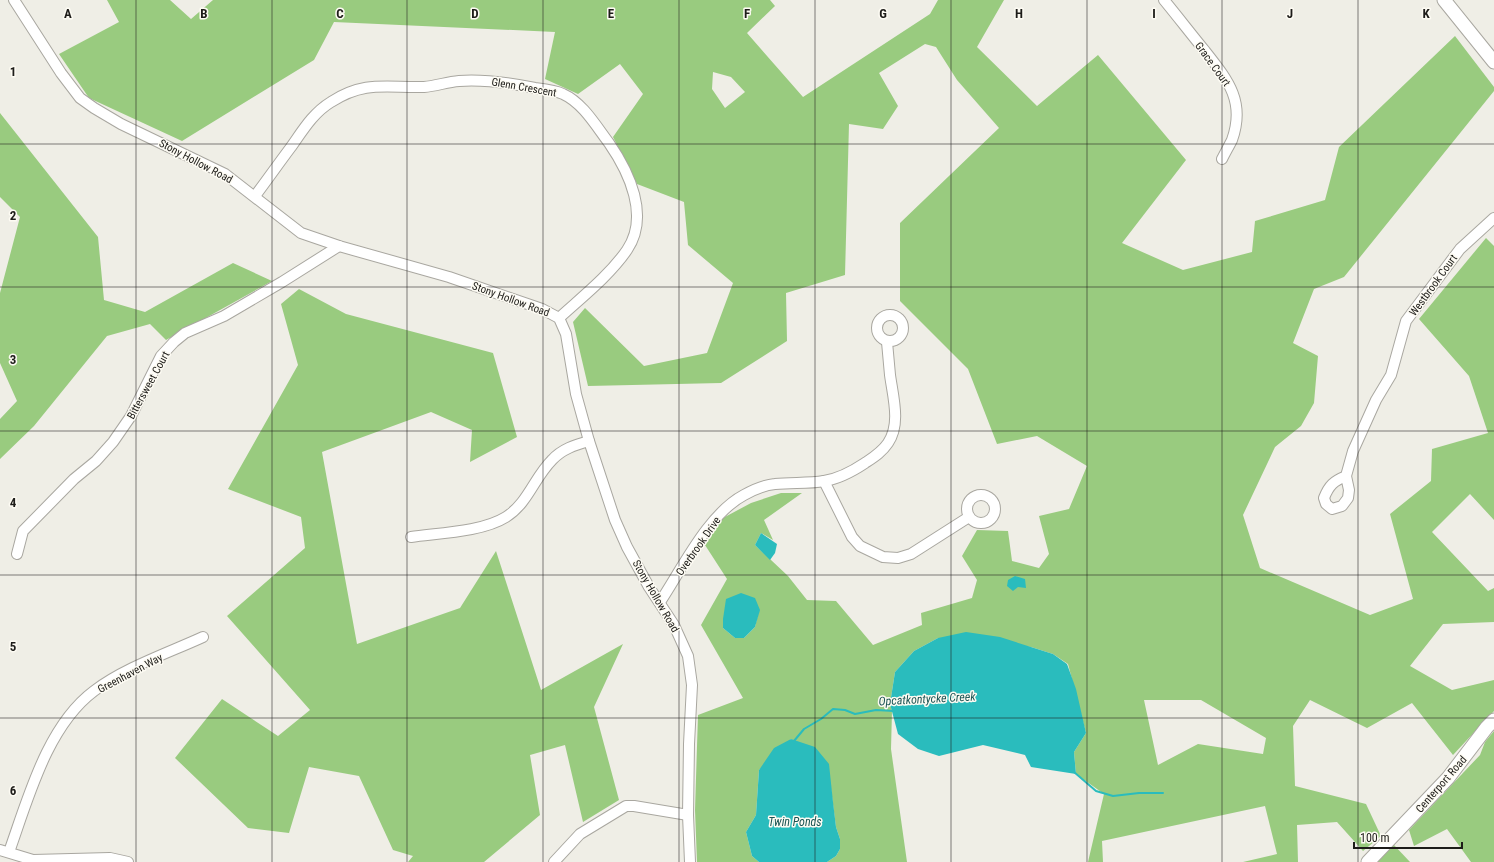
<svg xmlns="http://www.w3.org/2000/svg" width="1494" height="862" viewBox="0 0 1494 862" font-family="'Roboto Condensed',sans-serif">
<style>
.forest{fill:#99cb7f;fill-rule:evenodd}
.water{fill:#2abcbd}
.lines{fill:none;stroke-linecap:round;stroke-linejoin:round}
.stream{stroke:#2abcbd;stroke-width:2}
.minor-casing{stroke:#a9a7a0;stroke-width:12}
.major-casing{stroke:#a9a7a0;stroke-width:15}
.minor{stroke:#fff;stroke-width:10}
.major{stroke:#fff;stroke-width:13}
.grid{fill:none;stroke:#1d1c19;stroke-width:1;stroke-opacity:0.55}
.labels{text-anchor:middle;stroke-width:3;stroke-linejoin:round;paint-order:stroke}
.street-label{font-size:11px;fill:#1d1c19;stroke:#fdfbf3}
.water-label{font-size:12px;font-style:italic;fill:#185252;stroke:#fdfbf3}
.grid-label{font-size:13px;text-anchor:middle;font-weight:bold;fill:#1d1c19;stroke:#fdfbf3;stroke-width:3;stroke-linejoin:round;paint-order:stroke}
</style>
<rect width="100%" height="100%" fill="#efeee6"/>
<g class="forest">
<path d="M 107,0 L 170,0 L 191,19 L 213,0 L 770,0 L 775,6 L 747,33 L 803,97 L 930,14 L 938,0 L 1004,0 L 977,47 L 1037,106 L 1098,55 L 1186,160 L 1122,243 L 1183,270 L 1252,252 L 1255,221 L 1325,200 L 1339,147 L 1455,36 L 1494,87 L 1494,91 L 1344,277 L 1314,289 L 1293,343 L 1318,356 L 1314,403 L 1301,426 L 1275,447 L 1243,515 L 1260,568 L 1370,615 L 1413,599 L 1390,514 L 1431,481 L 1432,449 L 1488,433 L 1469,376 L 1419,319 L 1486,238 L 1494,246 L 1494,520 L 1470,494 L 1432,532 L 1488,591 L 1494,588 L 1494,622 L 1443,624 L 1410,666 L 1452,690 L 1494,680 L 1494,711 L 1453,755 L 1412,703 L 1367,728 L 1310,700 L 1293,726 L 1295,786 L 1366,804 L 1381,836 L 1363,851 L 1337,822 L 1297,825 L 1298,862 L 1243,862 L 1277,854 L 1265,806 L 1102,841 L 1103,862 L 1088,862 L 1104,794 L 1076,774 L 1074,752 L 1086,733 L 1068,664 L 1053,654 L 1031,647 L 938,638 L 914,651 L 895,672 L 890,704 L 892,711 L 891,749 L 907,862 L 827,862 L 836,856 L 840,849 L 840,839 L 836,827 L 831,789 L 794,741 L 791,739 L 759,770 L 756,815 L 746,832 L 752,856 L 759,862 L 697,862 L 695,810 L 698,715 L 743,698 L 701,625 L 727,579 L 705,545 L 723,518 L 751,503 L 781,493 L 802,493 L 764,520 L 773,540 L 761,533 L 755,545 L 788,576 L 807,600 L 836,601 L 873,645 L 922,625 L 921,613 L 972,598 L 977,580 L 962,556 L 977,530 L 1008,531 L 1012,561 L 1039,568 L 1049,554 L 1039,516 L 1069,509 L 1087,466 L 1037,436 L 997,444 L 968,369 L 900,301 L 900,223 L 999,128 L 957,80 L 936,47 L 925,44 L 879,73 L 898,106 L 883,129 L 849,124 L 845,275 L 786,293 L 787,341 L 721,383 L 588,386 L 573,322 L 585,308 L 644,366 L 707,353 L 733,283 L 688,245 L 684,202 L 637,184 L 613,137 L 643,94 L 620,64 L 578,94 L 545,79 L 555,32 L 334,22 L 314,60 L 182,141 L 89,98 L 59,54 L 119,22 ZM 713,72 L 731,77 L 745,92 L 725,108 L 712,89 ZM 759,610 L 755,627 L 744,638 L 735,638 L 723,628 L 723,619 ZM 1144,700 L 1201,700 L 1266,738 L 1263,754 L 1198,744 L 1158,765 Z"/>
<polygon points="0,113 98,237 104,300 145,312 233,263 272,281 166,340 150,324 107,336 34,426 0,459 0,419 17,401 0,363 0,293 20,217 0,197"/>
<polygon points="299,289 346,314 493,353 517,437 470,462 472,430 431,412 322,452 357,644 460,608 496,551 541,690 623,644 594,707 619,800 583,822 565,745 530,755 540,815 484,862 408,862 413,856 393,850 359,776 309,767 289,833 248,828 175,758 222,699 278,736 310,710 227,616 305,548 301,517 228,489 298,365 281,304"/>
<polygon points="1494,731 1494,862 1471,862 1447,829 1414,846 1409,830 1480,755 1485,742"/>
<polygon points="1394,845 1410,862 1377,862"/>
</g>
<g class="water">
<polygon points="761,533 777,544 775,553 770,560 755,545"/>
<polygon points="1015,576 1025,579 1026,588 1018,587 1013,591 1007,586 1008,580"/>
<polygon points="741,593 755,598 760,610 755,627 744,638 735,638 723,628 723,619 726,599"/>
<polygon points="966,632 1000,637 1053,654 1067,664 1076,689 1086,733 1074,752 1076,774 1031,767 1025,755 983,745 939,756 918,749 898,734 890,704 895,672 914,651 938,638"/>
<polygon points="791,739 815,747 829,764 833,802 836,827 840,839 840,849 836,856 827,862 759,862 752,856 746,832 756,815 759,770 774,748"/>
</g>
<g class="lines">
<g class="stream">
<polyline points="794,743 794,741 804,729 821,719 833,709 845,710 855,714 876,710 894,711"/>
<polyline points="1074,772 1096,791 1113,796 1139,793 1163,793"/>
</g>
<g class="minor-casing">
<g id="minor">
<polyline points="14,0 61,73 80,98 94,108 121,124 225,174 301,233 339,246 449,277 542,309 559,318 566,334 576,394 589,441 615,520 627,547 649,587 674,625 688,656 692,685 689,744 688,815 690,862"/>
<path d="M 1164,0 C 1178,17 1191,34 1205,51 C 1227,79 1246,101 1232,140 C 1229,146 1225,153 1222,159"/>
<path d="M 255,196 C 267,180 279,163 291,147 C 303,130 313,113 331,102 C 365,80 387,88 424,87 C 436,86 447,82 459,81 C 485,79 510,83 535,88 C 544,89 555,90 563,94 C 583,103 596,126 609,143 C 629,172 650,216 627,250 C 609,276 582,297 559,318"/>
<circle cx="890" cy="328" r="13"/>
<path d="M 1346,476 C 1334,481 1329,485 1324,498 L 1326,504 L 1332,509 L 1342,506 L 1348,498 L 1349,490 L 1346,476 L 1353,451 L 1376,400 L 1391,375 L 1406,321 L 1460,249 L 1494,218"/>
<polyline points="824,481 852,537 860,546 883,557 898,558 911,554 969,517"/>
<circle cx="981" cy="509" r="14"/>
<path d="M 411,537 C 439,533 482,532 506,517 C 528,503 534,478 552,460 C 562,449 575,445 589,441"/>
<polyline points="17,554 23,531 74,479 96,461 113,442 131,416 161,356 174,342 185,333 224,316 282,282 339,246"/>
<path d="M 660,602 C 682,569 708,514 744,495 C 753,490 764,485 775,484 C 791,482 808,484 824,481 C 838,479 853,471 865,463 C 874,457 882,452 888,443 C 901,424 893,397 890,375 C 889,364 888,353 887,342"/>
<polyline points="0,850 33,860 110,858 128,862"/>
<path d="M 9,852 C 28,799 47,726 94,691 C 124,668 168,653 203,637"/>
<polyline points="554,862 580,834 626,806 634,806 688,815"/>
</g>
</g>
<g class="major-casing">
<g id="major">
<polyline points="1444,0 1494,62"/>
<polyline points="1368,862 1448,778 1487,727 1494,720"/>
</g>
</g>
<use href="#minor" class="minor"/>
<use href="#major" class="major"/>
</g>
<path class="grid" d="M 136,0 L 136,862M 272,0 L 272,862M 407,0 L 407,862M 543,0 L 543,862M 679,0 L 679,862M 815,0 L 815,862M 951,0 L 951,862M 1087,0 L 1087,862M 1222,0 L 1222,862M 1358,0 L 1358,862M 0,144 L 1494,144M 0,287 L 1494,287M 0,431 L 1494,431M 0,575 L 1494,575M 0,718 L 1494,718"/>
<g class="labels">
<g class="street-label">
<text transform="translate(1213 64) rotate(54)" y="4">Grace Court</text>
<text transform="translate(524 87) rotate(10)" y="4">Glenn Crescent</text>
<text transform="translate(196 161) rotate(28)" y="4">Stony Hollow Road</text>
<text transform="translate(1433 285) rotate(-54)" y="4">Westbrook Court</text>
<text transform="translate(511 299) rotate(20)" y="4">Stony Hollow Road</text>
<text transform="translate(148 385) rotate(-61)" y="4">Bittersweet Court</text>
<text transform="translate(698 546) rotate(-55)" y="4">Overbrook Drive</text>
<text transform="translate(656 596) rotate(60)" y="4">Stony Hollow Road</text>
<text transform="translate(130 673) rotate(-28)" y="4">Greenhaven Way</text>
<text transform="translate(1441 784) rotate(-49)" y="4">Centerport Road</text>
</g>
<g class="water-label">
<text transform="translate(927 699) rotate(-3)" y="4">Opcatkontycke Creek</text>
<text x="795" y="826">Twin Ponds</text>
</g>
</g>
<g class="grid-label">
<text x="68" y="18">A</text>
<text x="204" y="18">B</text>
<text x="340" y="18">C</text>
<text x="475" y="18">D</text>
<text x="611" y="18">E</text>
<text x="747" y="18">F</text>
<text x="883" y="18">G</text>
<text x="1019" y="18">H</text>
<text x="1154" y="18">I</text>
<text x="1290" y="18">J</text>
<text x="1426" y="18">K</text>
<text x="13" y="76">1</text>
<text x="13" y="220">2</text>
<text x="13" y="364">3</text>
<text x="13" y="507">4</text>
<text x="13" y="651">5</text>
<text x="13" y="795">6</text>
</g>
<path d="M1354 842v6h108v-6" fill="none" stroke="#1d1c19" stroke-width="2"/>
<text x="1360" y="842" font-size="12" fill="#1d1c19" stroke="#fdfbf3" stroke-width="3" paint-order="stroke">100 m</text>
</svg>
